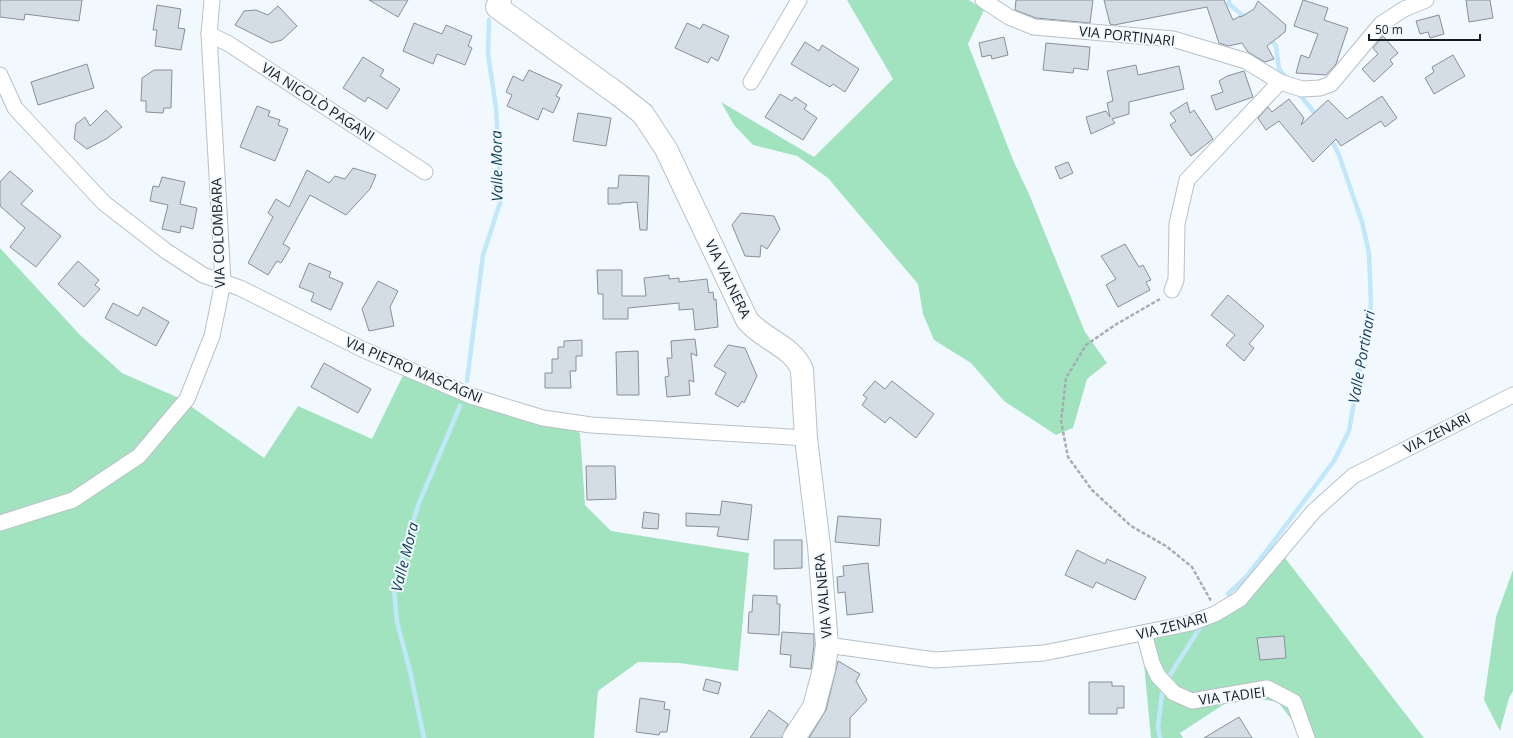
<svg xmlns="http://www.w3.org/2000/svg" width="1513" height="738" viewBox="0 0 1513 738" font-family="'Open Sans',sans-serif">
<style>
.green{fill:#a2e3bf}
.lines{fill:none;stroke-linecap:round;stroke-linejoin:round}
.stream{stroke:#c0e7fa;stroke-width:4.5}
.building{fill:#d4dde5;stroke:#879097}
.street-casing{stroke:#b7c1c8;stroke-width:17}
.secondary-casing{stroke:#b7c1c8;stroke-width:24}
.path{stroke:#a6adb2;stroke-width:2.5;stroke-dasharray:4 2;stroke-linecap:butt}
.street{stroke:#fff;stroke-width:15}
.secondary{stroke:#fff;stroke-width:22}
.labels{text-anchor:middle;stroke-width:4;stroke-linejoin:round;paint-order:stroke}
.street-label{font-size:14px;fill:#191c1f;stroke:#f1f9ff}
.water-label{font-size:15px;font-style:italic;fill:#0d3e51;stroke:#f1f9ff}
</style>
<rect width="100%" height="100%" fill="#f1f9ff"/>
<g class="green">
<polygon points="847,0 969,0 984,10 968,44 1013,160 1029,194 1085,332 1107,363 1087,379 1073,428 1056,435 1004,401 971,363 934,340 923,314 918,284 828,178 797,156 753,145 734,125 721,102 814,157 893,79"/>
<polygon points="0,248 80,335 122,373 179,398 264,458 298,406 372,439 410,361 456,384 536,408 580,433 585,505 611,531 749,553 738,671 679,663 638,662 598,691 594,738 0,738"/>
<polygon points="1282,554 1424,738 1302,738 1301,732 1278,702 1247,697 1232,699 1180,733 1183,738 1151,738 1141,632 1199,619 1238,595"/>
<polygon points="1513,570 1513,691 1509,698 1500,731 1484,700 1496,617"/>
</g>
<g class="lines">
<g class="stream">
<polyline points="1229,0 1229,4 1247,19"/>
<polyline points="1269,38 1276,46 1279,69 1287,79"/>
<polyline points="1300,95 1318,117"/>
<polyline points="467,381 483,255 501,200 496,108 488,54 489,20"/>
<polyline points="1228,594 1247,576 1265,553 1334,461 1349,431 1371,305 1369,253 1362,222 1339,155 1330,137"/>
<polyline points="1168,678 1201,626"/>
<polyline points="424,738 410,671 397,622 394,590 404,550 419,503 460,406"/>
<polyline points="1160,738 1158,727 1162,693"/>
</g>
</g>
<g class="building">
<polygon points="0,0 82,0 79,21 25,14 24,20 0,17"/>
<polygon points="369,0 408,0 398,17"/>
<polygon points="1016,0 1093,0 1090,23 1036,18 1015,10"/>
<polygon points="1104,0 1224,0 1233,20 1240,16 1241,17 1254,9 1258,1 1286,25 1285,32 1267,46 1274,59 1265,62 1248,52 1242,43 1228,46 1219,43 1207,7 1114,25 1110,24"/>
<polygon points="1303,0 1328,8 1324,20 1348,28 1336,64 1326,75 1296,73 1301,55 1309,58 1318,34 1294,26"/>
<polygon points="1466,0 1490,0 1493,18 1469,22"/>
<polygon points="157,5 181,9 178,28 185,29 181,50 155,46 157,30 153,30"/>
<polygon points="278,6 297,26 282,40 271,43 235,25 244,11 256,10 268,15"/>
<polygon points="1439,15 1444,34 1430,38 1428,32 1420,34 1416,21"/>
<polygon points="414,23 442,34 446,25 472,36 468,46 472,48 465,65 437,54 433,64 403,51"/>
<polygon points="687,23 700,29 703,24 729,36 718,61 711,57 708,63 675,48"/>
<polygon points="1383,36 1398,53 1390,60 1393,64 1374,82 1362,69 1378,54 1373,48"/>
<polygon points="1004,37 1008,55 992,59 991,55 982,57 979,43"/>
<polygon points="805,42 819,51 822,45 859,69 845,92 833,84 830,87 791,64"/>
<polygon points="1046,43 1090,47 1088,70 1074,68 1073,73 1043,70"/>
<polygon points="1453,55 1465,76 1434,94 1425,78 1434,72 1432,67"/>
<polygon points="363,57 384,70 380,76 400,89 387,109 368,97 365,102 343,88"/>
<polygon points="87,64 94,88 38,105 31,82"/>
<polygon points="1136,65 1138,75 1179,66 1184,89 1129,102 1129,114 1112,119 1115,123 1091,134 1086,117 1106,111 1110,117 1107,103 1113,101 1107,71"/>
<polygon points="154,70 172,70 171,108 164,108 163,113 146,112 146,101 141,101 142,78"/>
<polygon points="529,70 562,85 556,96 560,98 553,113 543,108 538,120 507,106 512,95 506,92 513,76 523,81"/>
<polygon points="1244,71 1253,97 1216,110 1211,96 1223,92 1219,81 1227,76"/>
<polygon points="780,94 792,101 795,97 807,105 804,109 817,118 803,140 765,117"/>
<polygon points="1382,96 1397,118 1385,127 1381,121 1341,146 1336,139 1313,162 1279,121 1266,130 1258,118 1268,107 1272,112 1289,99 1304,118 1301,125 1328,100 1347,119"/>
<polygon points="1187,102 1190,113 1194,110 1213,139 1191,156 1170,125 1176,121 1170,113"/>
<polygon points="257,106 270,111 268,116 280,120 278,125 288,129 275,161 240,147"/>
<polygon points="106,110 122,127 106,139 87,149 74,139 76,124 85,117 90,126"/>
<polygon points="578,113 611,118 606,146 573,141"/>
<polygon points="1068,162 1073,173 1060,179 1055,167"/>
<polygon points="353,168 376,175 370,189 346,215 310,195 283,244 290,248 281,263 277,261 268,275 248,263 273,217 268,213 276,199 289,207 307,170 329,183 335,176 345,179"/>
<polygon points="10,171 33,191 21,204 61,236 36,267 10,247 25,228 0,206 0,182"/>
<polygon points="619,175 649,176 647,230 640,230 637,202 621,203 621,204 608,204 608,188 618,188"/>
<polygon points="162,177 185,182 180,204 197,208 193,229 181,226 180,233 162,229 168,205 150,201 153,186 159,187"/>
<polygon points="741,213 774,216 780,229 767,249 761,245 760,257 745,256 732,225"/>
<polygon points="1125,244 1139,267 1143,265 1151,280 1146,282 1150,290 1118,307 1106,285 1116,279 1101,256"/>
<polygon points="78,261 99,280 95,285 100,289 84,307 58,284"/>
<polygon points="309,263 331,272 329,277 343,283 331,310 311,301 314,293 299,287"/>
<polygon points="597,270 622,270 622,296 646,296 644,278 669,275 669,279 679,278 679,282 707,279 709,293 713,292 714,300 716,299 718,327 695,330 693,309 679,310 679,303 628,308 628,319 603,319 603,294 598,294"/>
<polygon points="378,281 398,291 390,307 394,326 369,331 362,309"/>
<polygon points="1228,295 1264,326 1249,344 1254,348 1244,361 1226,345 1235,335 1211,315"/>
<polygon points="113,303 138,316 143,307 169,322 156,346 105,318"/>
<polygon points="695,339 697,356 691,353 694,382 689,380 690,395 667,397 665,377 669,376 667,358 672,358 671,341"/>
<polygon points="582,340 582,356 576,356 576,371 570,371 571,388 545,388 545,373 552,373 552,359 558,359 558,347 564,347 564,341"/>
<polygon points="728,345 745,348 757,376 744,403 742,401 738,407 715,394 726,373 714,366"/>
<polygon points="638,351 639,395 617,395 616,352"/>
<polygon points="324,363 371,389 358,413 311,387"/>
<polygon points="875,381 885,389 892,381 934,414 916,438 890,417 885,423 862,405 867,398 863,395"/>
<polygon points="586,466 615,466 616,499 587,500"/>
<polygon points="722,501 752,505 748,540 717,536 719,527 686,526 686,513 720,515"/>
<polygon points="644,512 659,514 658,529 642,528"/>
<polygon points="838,516 881,519 879,546 835,542"/>
<polygon points="774,540 802,540 802,568 774,569"/>
<polygon points="1077,550 1105,564 1107,559 1146,577 1135,600 1096,582 1093,588 1065,575"/>
<polygon points="868,563 873,612 847,615 845,592 838,593 837,577 844,576 843,566"/>
<polygon points="753,595 777,596 777,604 780,604 779,635 748,633 749,612 752,612"/>
<polygon points="782,632 814,634 814,645 811,669 790,667 791,655 780,654"/>
<polygon points="1284,636 1286,658 1260,660 1257,638"/>
<polygon points="838,661 860,674 856,681 867,700 850,718 850,738 809,738 826,710"/>
<polygon points="706,679 721,683 718,694 703,690"/>
<polygon points="1089,682 1112,682 1112,686 1124,686 1124,708 1117,708 1117,714 1089,714"/>
<polygon points="640,698 665,702 664,709 670,710 667,732 660,732 659,735 636,732"/>
<polygon points="769,710 788,724 782,738 750,738"/>
<polygon points="1239,717 1252,738 1204,738"/>
</g>
<g class="lines">
<g class="street-casing">
<g id="street">
<polyline points="983,0 1009,17 1034,27 1173,39 1246,61 1280,82 1302,89 1320,88 1331,84 1381,24 1404,9 1426,0"/>
<polyline points="209,34 229,44 425,172"/>
<polyline points="0,75 15,108 104,203 166,251 203,275 240,288 364,350 471,396 543,418 591,425 806,438"/>
<polyline points="751,82 799,0"/>
<polyline points="1172,290 1176,280 1177,224 1187,180 1280,82"/>
<polyline points="0,523 73,500 139,456 187,399 212,336 223,282 209,34 212,0"/>
<polyline points="1144,633 1152,663 1158,676 1174,693 1192,701 1267,688 1294,702 1307,738"/>
<polyline points="827,645 935,660 1044,653 1191,623 1215,614 1240,599 1314,511 1353,476 1513,395"/>
</g>
</g>
<g class="secondary-casing">
<path id="secondary" d="M 500,0 L 497,7 L 619,95 L 643,114 L 666,149 L 747,320 C 762,339 793,346 802,370 L 806,438 L 819,546 L 827,645 L 824,669 L 814,707 L 794,738"/>
</g>
<polyline class="path" points="1160,299 1115,325 1086,345 1066,378 1061,421 1068,457 1092,490 1131,526 1166,546 1192,567 1211,601"/>
<use href="#street" class="street"/>
<use href="#secondary" class="secondary"/>
</g>
<g class="labels">
<g class="street-label">
<text transform="translate(1127 36) rotate(6)" y="5">VIA PORTINARI</text>
<text transform="translate(318 102) rotate(33)" y="5">VIA NICOLÒ PAGANI</text>
<text transform="translate(218 233) rotate(-92)" y="5">VIA COLOMBARA</text>
<text transform="translate(728 279) rotate(64)" y="5">VIA VALNERA</text>
<text transform="translate(414 370) rotate(23)" y="5">VIA PIETRO MASCAGNI</text>
<text transform="translate(1437 433) rotate(-27)" y="5">VIA ZENARI</text>
<text transform="translate(823 596) rotate(-95)" y="5">VIA VALNERA</text>
<text transform="translate(1172 626) rotate(-14)" y="5">VIA ZENARI</text>
<text transform="translate(1232 696) rotate(-7)" y="5">VIA TADIEI</text>
</g>
<g class="water-label">
<text transform="translate(497 166) rotate(-91)" y="5">Valle Mora</text>
<text transform="translate(1362 357) rotate(-80)" y="5">Valle Portinari</text>
<text transform="translate(405 557) rotate(-76)" y="5">Valle Mora</text>
</g>
</g>
<path d="M1369 34v6h111v-6" fill="none" stroke="#191c1f" stroke-width="2"/>
<text x="1375" y="34" font-size="12" fill="#191c1f" stroke="#f1f9ff" stroke-width="3" paint-order="stroke">50 m</text>
</svg>
